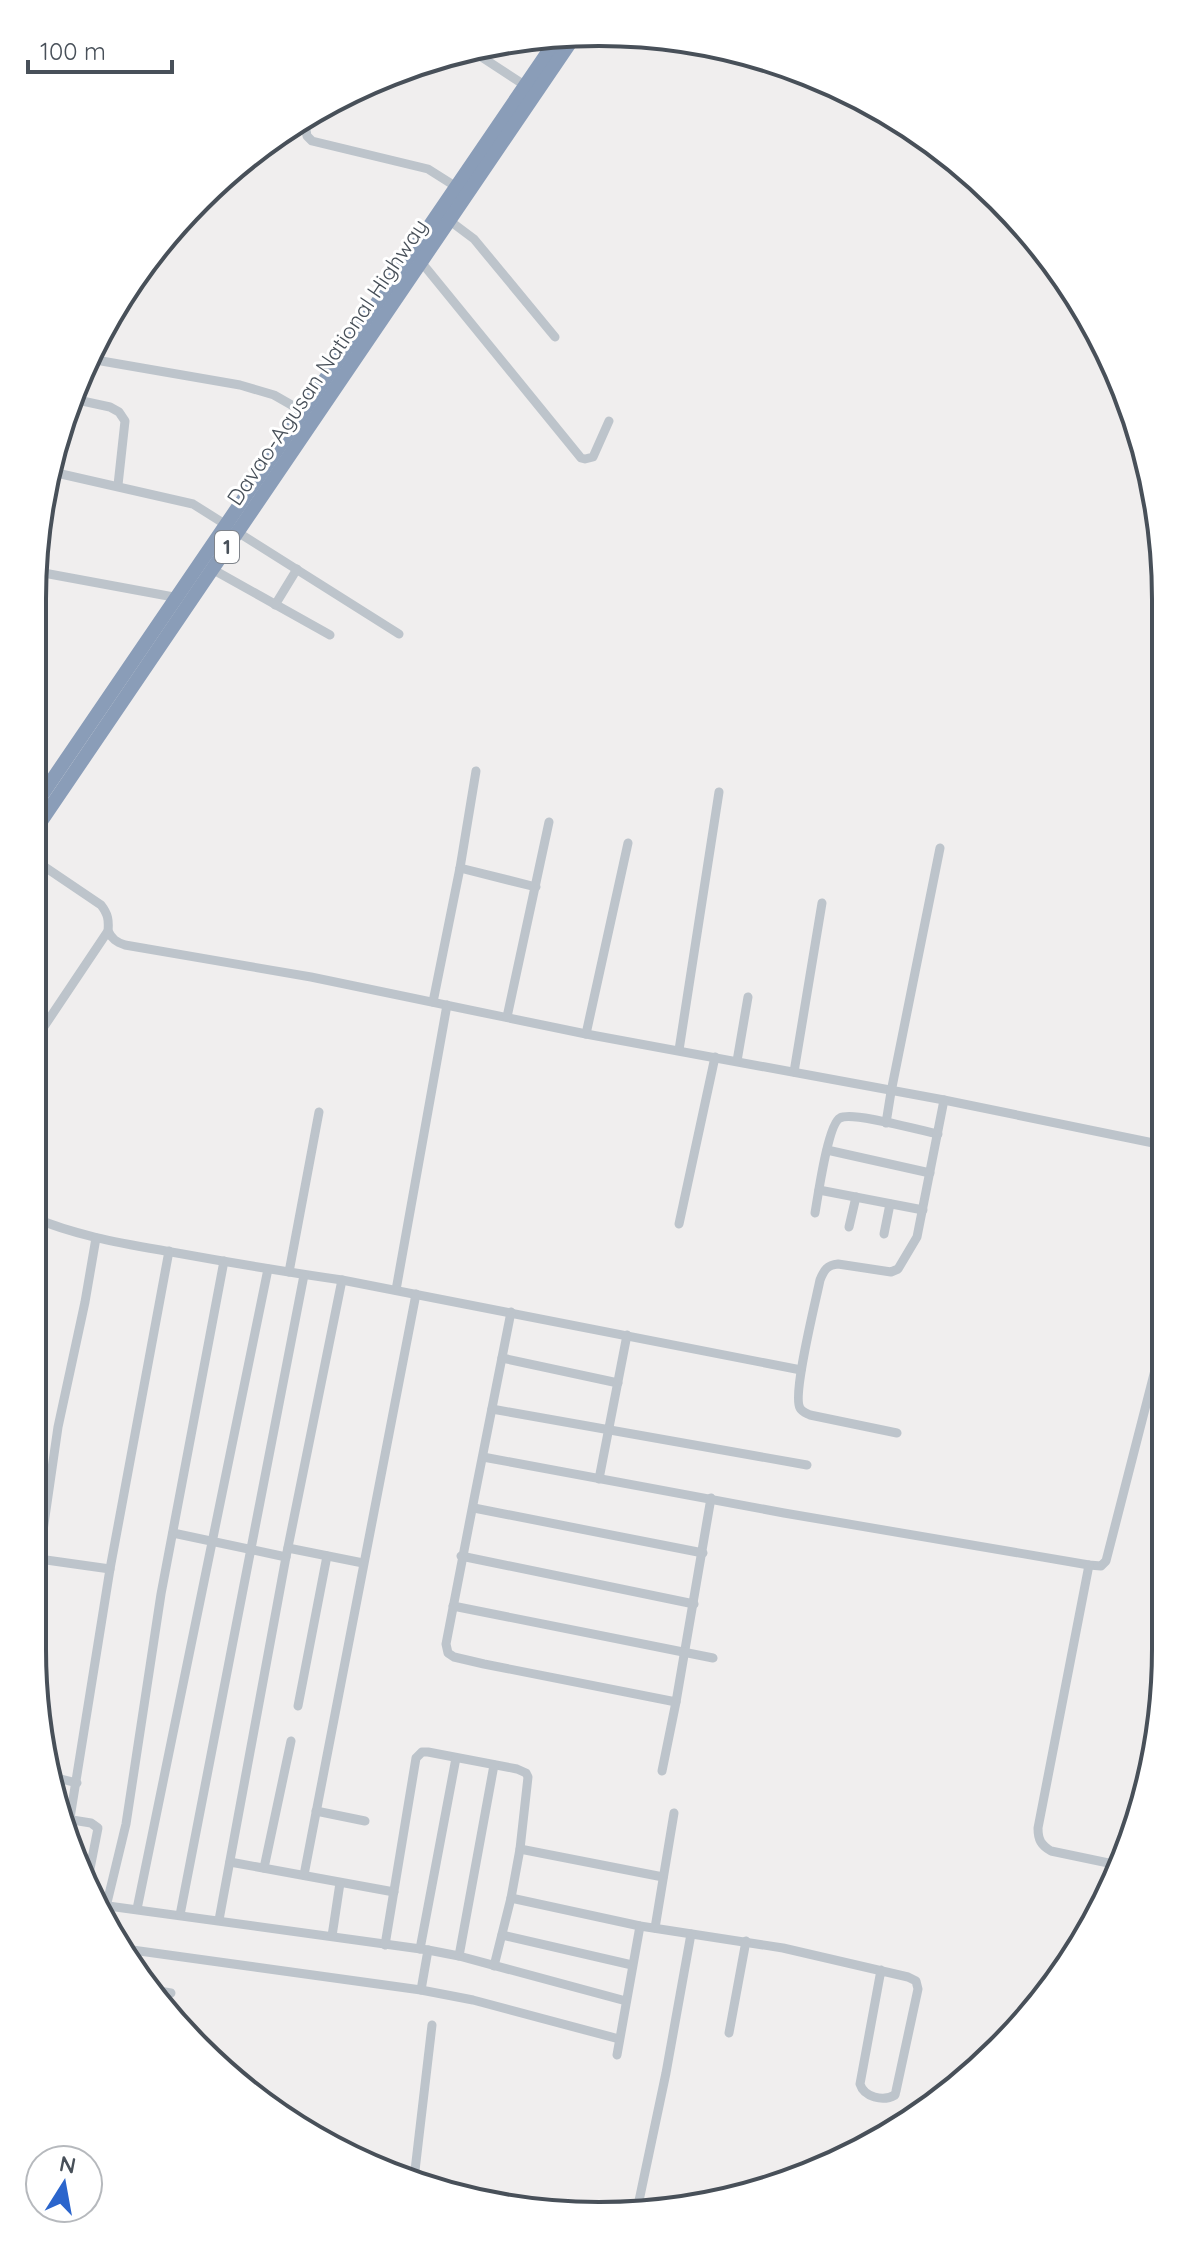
<svg xmlns="http://www.w3.org/2000/svg" width="1198" height="2248" viewBox="0 0 1198 2248" font-family="Quicksand,sans-serif">
<style>
.lines{fill:none;stroke-linecap:round;stroke-linejoin:round}
.minor{stroke:#bdc4cb;stroke-width:9}
.highway{stroke:#8a9db8;stroke-width:14}
.labels{text-anchor:middle;stroke-width:6;stroke-linejoin:round;paint-order:stroke}
.shield{fill:#fff;stroke:#7f848b;stroke-width:2}
.shield-label{font-size:20px;font-weight:bold;fill:#485059}
.street-label{font-size:22px;fill:#485059;stroke:#fff}
.rim{fill:none;stroke:#485059;stroke-width:4}
</style>
<rect width="100%" height="100%" fill="#f0eeee"/>
<g class="lines">
<g class="minor">
<polyline points="463,50 480,56 529,88"/>
<path d="M 866,100 C 880,112 893,125 911,128"/>
<polyline points="304,118 307,136 312,141 428,169 458,188"/>
<polyline points="450,221 474,239 555,337"/>
<polyline points="422,263 581,458 585,459 593,457 609,421"/>
<polyline points="90,359 240,385 274,395 302,411"/>
<polyline points="73,399 110,407 119,412 125,421 118,485"/>
<polyline points="48,471 193,504 399,634"/>
<polyline points="212,569 330,635"/>
<polyline points="33,571 179,598"/>
<polyline points="275,605 297,569"/>
<polyline points="460,868 536,887"/>
<path d="M 108,931 C 112,939 116,942 125,945 L 311,977 L 586,1034 L 944,1100 L 1163,1145"/>
<polyline points="433,1002 460,868 476,771"/>
<polyline points="507,1017 549,822"/>
<polyline points="586,1034 628,843"/>
<path d="M 33,1043 L 108,931 C 109,920 108,914 101,905 L 33,859"/>
<polyline points="679,1050 719,792"/>
<polyline points="737,1061 748,997"/>
<polyline points="794,1072 822,903"/>
<polyline points="886,1123 891,1092 940,848"/>
<polyline points="827,1150 930,1173"/>
<polyline points="819,1190 923,1210"/>
<path d="M 815,1213 C 818,1196 828,1124 840,1118 C 853,1111 921,1131 938,1134"/>
<path d="M 32,1217 C 79,1237 127,1244 177,1253 C 232,1263 287,1272 342,1280 L 801,1370"/>
<polyline points="679,1224 715,1057"/>
<polyline points="849,1227 856,1197"/>
<polyline points="884,1234 890,1204"/>
<polyline points="289,1272 319,1112"/>
<polyline points="396,1290 447,1005"/>
<path d="M 511,1312 C 489,1423 467,1533 446,1644 L 448,1653 L 454,1657 L 484,1664 L 676,1702 L 711,1498"/>
<polyline points="502,1358 618,1383"/>
<polyline points="492,1409 807,1465"/>
<path d="M 897,1433 L 810,1415 C 806,1413 802,1412 800,1408 C 792,1395 816,1300 820,1280 C 824,1270 827,1265 838,1264 L 891,1272 L 898,1269 L 917,1237 L 944,1100"/>
<polyline points="483,1457 784,1513 1089,1565 1101,1566 1106,1561 1164,1335"/>
<polyline points="599,1479 627,1335"/>
<polyline points="474,1508 703,1553"/>
<polyline points="173,1533 286,1557"/>
<polyline points="288,1548 363,1563"/>
<polyline points="461,1556 694,1604"/>
<polyline points="32,1558 110,1569"/>
<path d="M 1089,1565 L 1038,1828 C 1038,1840 1041,1845 1051,1851 L 1118,1865"/>
<polyline points="453,1606 713,1658"/>
<polyline points="32,1607 58,1427 85,1302 96,1238"/>
<polyline points="298,1706 327,1556"/>
<polyline points="662,1771 676,1702"/>
<polyline points="53,1777 77,1783"/>
<polyline points="316,1811 365,1821"/>
<polyline points="60,1818 91,1823 98,1828 88,1879"/>
<polyline points="70,1818 110,1569 169,1251"/>
<polyline points="520,1849 663,1877"/>
<polyline points="230,1862 394,1892"/>
<polyline points="264,1868 291,1741"/>
<polyline points="304,1875 416,1294"/>
<path d="M 511,1898 L 640,1926 L 783,1948 L 908,1977 L 916,1981 L 918,1989 L 896,2091 L 895,2095 C 883,2102 864,2097 860,2084 L 881,1970"/>
<polyline points="101,1905 428,1950 459,1956 626,2001"/>
<polyline points="137,1909 268,1269"/>
<polyline points="105,1911 126,1824 161,1594 224,1261"/>
<polyline points="180,1915 304,1275"/>
<polyline points="219,1920 286,1557 342,1280"/>
<polyline points="655,1928 674,1813"/>
<polyline points="502,1935 632,1965"/>
<polyline points="332,1936 340,1883"/>
<polyline points="385,1945 416,1758 422,1752 428,1752 517,1769 526,1773 528,1777 520,1849 511,1898 494,1966"/>
<polyline points="125,1949 421,1990 473,2000 619,2039"/>
<polyline points="420,1949 456,1758"/>
<polyline points="459,1956 494,1765"/>
<polyline points="147,1989 171,1993"/>
<polyline points="421,1990 428,1950"/>
<polyline points="729,2033 746,1941"/>
<polyline points="617,2055 640,1926"/>
<polyline points="940,2094 943,2094"/>
<polyline points="414,2179 432,2025"/>
<polyline points="636,2215 666,2073 691,1934"/>
</g>
<g class="highway">
<polyline points="33,808 561,33"/>
<polyline points="33,833 576,34"/>
</g>
</g>
<g class="labels">
<rect class="shield" x="215" y="531" width="24" height="32" rx="6"/>
<g class="shield-label">
<text x="227" y="554">1</text>
</g>
<g class="street-label">
<text transform="translate(327 362) rotate(-56)" y="8">Davao-Agusan National Highway</text>
</g>
</g>
<path d="M0 0H1198V2248H0ZM599 46H599A553 553 0 0 1 1152 599V1649A553 553 0 0 1 599 2202H599A553 553 0 0 1 46 1649V599A553 553 0 0 1 599 46Z" fill="#fff" fill-rule="evenodd"/>
<path class="rim" d="M599 46H599A553 553 0 0 1 1152 599V1649A553 553 0 0 1 599 2202H599A553 553 0 0 1 46 1649V599A553 553 0 0 1 599 46Z"/>
<g transform="translate(64 2184) rotate(11)"><circle r="38" fill="#ffffff" stroke="#b6b9bd" stroke-width="2"/>
<path d="M0-6L14 30L0 20L-14 30Z" fill="#2b65cc"/>
<text y="-12" font-size="22" font-weight="bold" text-anchor="middle" fill="#485059">N</text>
</g>
<path d="M28 60v12h144v-12" fill="none" stroke="#485059" stroke-width="4"/>
<text x="40" y="60" font-size="24" fill="#485059" stroke="#ffffff" stroke-width="6" paint-order="stroke">100 m</text>
</svg>
